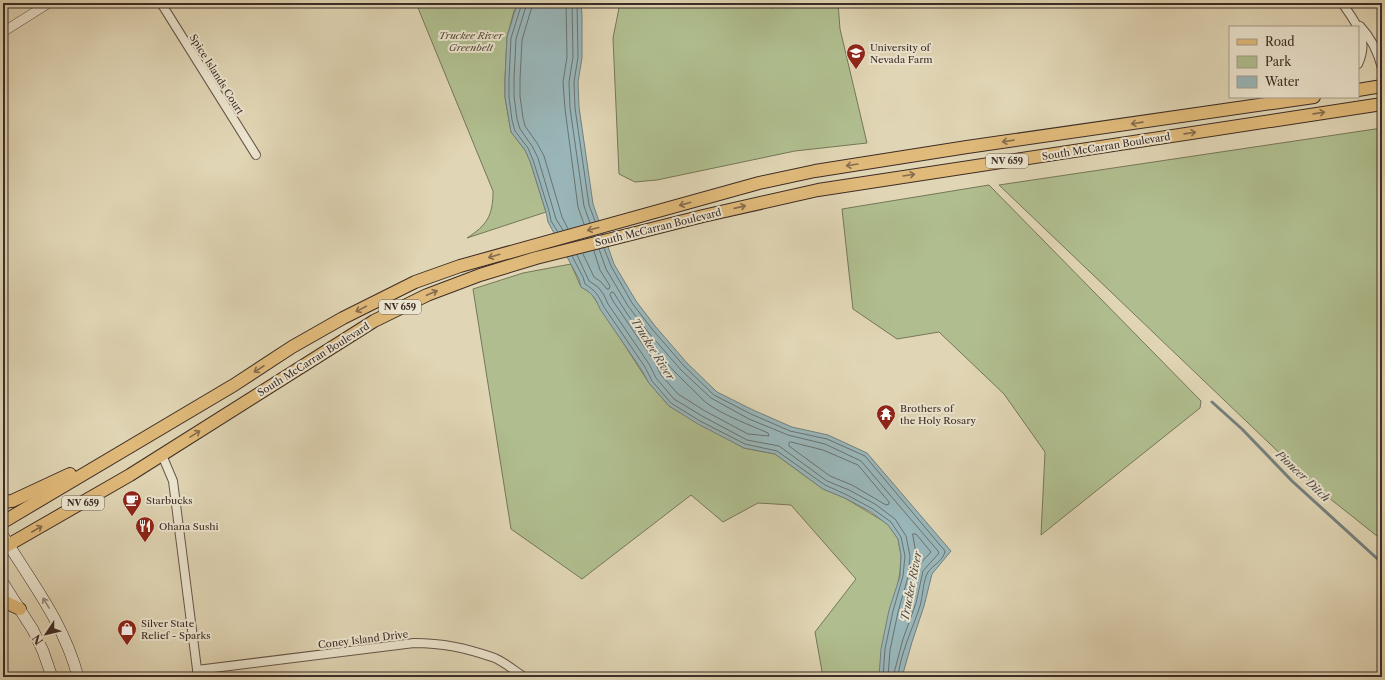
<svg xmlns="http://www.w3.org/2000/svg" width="1385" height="680" viewBox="0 0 1385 680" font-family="'Libre Caslon Text',serif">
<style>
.green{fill:#b0be8f;stroke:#76765a}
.water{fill:#99b6b9;stroke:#747f7e}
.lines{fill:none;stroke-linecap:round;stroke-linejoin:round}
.shore{stroke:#6b7270;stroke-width:1}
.stream{stroke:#747f7e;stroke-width:3}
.minor-casing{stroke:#66574a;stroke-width:10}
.tertiary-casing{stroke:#66574a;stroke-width:10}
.secondary-casing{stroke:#3d2d26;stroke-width:12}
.primary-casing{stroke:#3d2d26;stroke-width:14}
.minor{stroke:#ebe4ce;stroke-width:8}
.tertiary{stroke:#ebe4ce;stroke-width:9}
.secondary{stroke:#ebe4ce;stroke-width:11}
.primary{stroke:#e0ba7a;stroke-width:12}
.oneway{stroke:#866c4c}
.oneway2{stroke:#94887a}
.labels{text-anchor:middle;stroke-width:4;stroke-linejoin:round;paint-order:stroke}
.shield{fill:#ebe4ce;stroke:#716458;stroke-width:1}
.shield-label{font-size:9px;font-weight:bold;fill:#3d2d26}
.park-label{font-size:10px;font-style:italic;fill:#544a3b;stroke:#ebe4ce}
.poi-label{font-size:10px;fill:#3d2d26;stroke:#ebe4ce;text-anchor:start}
.street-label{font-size:10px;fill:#3d2d26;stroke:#ebe4ce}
.water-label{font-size:11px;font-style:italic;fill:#4f4843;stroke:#ebe4ce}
</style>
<rect width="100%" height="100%" fill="#e0d5b4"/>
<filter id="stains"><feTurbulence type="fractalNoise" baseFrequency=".005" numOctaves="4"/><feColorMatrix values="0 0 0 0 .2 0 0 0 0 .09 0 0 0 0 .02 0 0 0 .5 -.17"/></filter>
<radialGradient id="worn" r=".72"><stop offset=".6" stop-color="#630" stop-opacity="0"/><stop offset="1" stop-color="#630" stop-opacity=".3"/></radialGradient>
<g class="green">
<path d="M 416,3 L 519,3 L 514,11 L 507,37 L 505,79 L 505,97 L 511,132 L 525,150 L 530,161 L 546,212 L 467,238 C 487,225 493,216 493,191 Z"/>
<polygon points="620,3 770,3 771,8 798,3 838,3 840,29 867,143 795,151 657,180 635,182 619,174 613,38"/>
<polygon points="1382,128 1382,540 1314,486 999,185"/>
<polygon points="989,185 1201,401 1200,408 1041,535 1045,452 1004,394 939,332 897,339 853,309 842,209"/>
<polygon points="571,264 581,287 591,293 649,383 669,406 744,448 775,454 823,489 845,498 888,524 898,539 901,555 900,572 881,677 823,677 815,632 856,579 791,505 758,503 723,522 691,495 582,579 511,529 473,289 523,273"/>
</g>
<path class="water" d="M 519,3 L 581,3 L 582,16 L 582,58 L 578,82 L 579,107 L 593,204 L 614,264 L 636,301 L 655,326 L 687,363 L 717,392 L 753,410 L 792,427 L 828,435 L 867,453 L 951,551 L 932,574 L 924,606 L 912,642 L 902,677 L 879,677 L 881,649 L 889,610 L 900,576 L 901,555 L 898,539 L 888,525 L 871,512 L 845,498 L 823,489 L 775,454 L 744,448 L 698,424 L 669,406 L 649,383 L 641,369 L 600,309 C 595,297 592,293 581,287 L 579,279 L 548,222 L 546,212 L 530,161 L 525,150 L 511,132 L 505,97 L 505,79 L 507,37 L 515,11 Z"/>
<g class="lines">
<g class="shore">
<polyline points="522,3 511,38 509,79 509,97 512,120 515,131 528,148 533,160 549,211 551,221 558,232"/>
<polyline points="527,3 516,39 514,79 514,96 517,119 520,129 532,146 538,158 556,219 563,230"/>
<polyline points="533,3 522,40 520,79 520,96 523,118 525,126 537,143 544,156 562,217 568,229"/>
<polyline points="566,3 567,57 563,82 565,109 578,207 584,224"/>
<polyline points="572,3 573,57 569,82 570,108 584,206 590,223"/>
<polyline points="577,3 578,57 574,82 575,108 589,205 595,221"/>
<path d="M 604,248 L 611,266 L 632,303 L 652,329 L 684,366 L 714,395 L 751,414 L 790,431 L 827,439 L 865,456 L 945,551 C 944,560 933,565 928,572 C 923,580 923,596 920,606 C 913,628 900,654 898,677"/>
<polyline points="599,249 606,269 628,306 648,332 681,370 711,398 749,419 788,435 825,444 861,461 938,551 939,553 923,571 916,603 903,639 893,677"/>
<polyline points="583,254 594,277 601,282 607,289 609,289 610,286 600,270 594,251"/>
<polyline points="577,255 589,281 598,287 604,295 608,304 649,364 656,378 674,399 702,416 747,440 779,446 827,481 849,490 875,504 895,519 906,536 910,556 908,577 898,612 890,650 888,677"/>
<path d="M 572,256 L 583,277 L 585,284 C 596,291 598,295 604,307 L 645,367 L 652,381 L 671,403 L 700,421 L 745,444 L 777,451 L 825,485 L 847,495 L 873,509 L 891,522 L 901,537 L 905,556 L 903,576 L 893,611 L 885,649 L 883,677"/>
<path d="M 612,292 L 614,293 C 634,327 660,358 688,385 C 695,391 701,399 708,404 C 725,416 750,425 768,433 L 769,436 L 748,434 L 705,411 L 678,394 L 661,375 L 654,361 L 613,301 L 610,295 Z"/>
<polygon points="791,442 823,450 858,465 889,502 889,504 886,505 852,485 830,476 789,446 789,443"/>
<polygon points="913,534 916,534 931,552 917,567 915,565 916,554"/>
</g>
<polyline class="stream" points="1212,402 1242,429 1292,481 1382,563"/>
<g class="minor-casing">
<g id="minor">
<polyline points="161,3 256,155"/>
<path d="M 1342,3 C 1356,23 1370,39 1358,64"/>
<path d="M 1360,26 C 1372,39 1378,52 1382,68"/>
<polyline points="162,455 173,481 198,677"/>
<path d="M 197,670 L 414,643 C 443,643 465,648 492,657 C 502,660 515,671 524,677"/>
</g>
</g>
<g class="tertiary-casing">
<polyline id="tertiary" points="3,32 49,3"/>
</g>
<g class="secondary-casing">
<g id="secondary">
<path d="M 3,536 C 32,583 64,623 78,677"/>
<polyline points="3,583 33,630 43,651 52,677"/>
</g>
</g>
<g class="primary-casing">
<g id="primary">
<polyline points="1358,90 1382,86"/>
<polyline points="3,502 12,501 70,474"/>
<polyline points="3,522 234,385 292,347 343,318 415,282 460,266 759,183 815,171 967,147 1314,97"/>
<polyline points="3,548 130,475 374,321 427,295 480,275 536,258 703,216 818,190 1382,104"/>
<polyline points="3,601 20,609"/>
</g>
</g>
<use href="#minor" class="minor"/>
<use href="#tertiary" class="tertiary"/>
<use href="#secondary" class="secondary"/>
<use href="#primary" class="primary"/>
</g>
<defs><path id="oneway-shaft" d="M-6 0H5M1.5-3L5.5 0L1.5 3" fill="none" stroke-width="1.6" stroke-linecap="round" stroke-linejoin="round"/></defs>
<g class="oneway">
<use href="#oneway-shaft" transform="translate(1319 113) rotate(-8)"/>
<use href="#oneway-shaft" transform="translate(1137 123) rotate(172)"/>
<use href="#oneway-shaft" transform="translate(1190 133) rotate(-8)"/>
<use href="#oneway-shaft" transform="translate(1008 141) rotate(172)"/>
<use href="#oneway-shaft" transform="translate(852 165) rotate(171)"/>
<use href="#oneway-shaft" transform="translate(909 175) rotate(-9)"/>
<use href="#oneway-shaft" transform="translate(685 204) rotate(164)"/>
<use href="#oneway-shaft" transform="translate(740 207) rotate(-13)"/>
<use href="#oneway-shaft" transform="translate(593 229) rotate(165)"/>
<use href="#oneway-shaft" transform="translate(494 256) rotate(164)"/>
<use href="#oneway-shaft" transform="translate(432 293) rotate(-23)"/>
<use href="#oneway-shaft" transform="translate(361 309) rotate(152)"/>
<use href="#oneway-shaft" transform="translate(259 369) rotate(147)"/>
<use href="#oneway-shaft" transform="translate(195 434) rotate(-32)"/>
<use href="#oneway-shaft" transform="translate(37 529) rotate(-30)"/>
</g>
<use class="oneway2" href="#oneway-shaft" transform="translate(46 603) rotate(-122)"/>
<defs>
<g id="school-pin" transform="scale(1)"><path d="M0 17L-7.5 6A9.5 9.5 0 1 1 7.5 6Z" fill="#8f2418" stroke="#ebe4ce"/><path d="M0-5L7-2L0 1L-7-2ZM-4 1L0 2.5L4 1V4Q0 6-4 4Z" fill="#fff"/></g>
<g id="temple-pin" transform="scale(1)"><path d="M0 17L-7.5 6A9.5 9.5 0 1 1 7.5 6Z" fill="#8f2418" stroke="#ebe4ce"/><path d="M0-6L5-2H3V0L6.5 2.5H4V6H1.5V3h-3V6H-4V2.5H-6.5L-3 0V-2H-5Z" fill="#fff"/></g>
<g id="cafe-pin" transform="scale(1)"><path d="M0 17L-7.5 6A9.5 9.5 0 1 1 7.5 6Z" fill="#8f2418" stroke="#ebe4ce"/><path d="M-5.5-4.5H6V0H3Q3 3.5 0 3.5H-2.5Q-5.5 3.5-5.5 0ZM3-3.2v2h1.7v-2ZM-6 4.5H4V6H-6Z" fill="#fff"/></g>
<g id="restaurant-pin" transform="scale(1)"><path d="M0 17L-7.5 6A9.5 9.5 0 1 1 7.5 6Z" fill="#8f2418" stroke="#ebe4ce"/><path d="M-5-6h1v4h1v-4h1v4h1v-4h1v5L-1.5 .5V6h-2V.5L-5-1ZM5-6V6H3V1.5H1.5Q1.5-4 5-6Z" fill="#fff"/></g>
<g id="shop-pin" transform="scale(1)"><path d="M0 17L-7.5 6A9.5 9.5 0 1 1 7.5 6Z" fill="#8f2418" stroke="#ebe4ce"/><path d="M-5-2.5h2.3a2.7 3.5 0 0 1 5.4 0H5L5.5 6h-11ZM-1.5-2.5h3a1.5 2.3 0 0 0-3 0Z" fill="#fff"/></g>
</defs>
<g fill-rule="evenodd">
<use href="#school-pin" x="856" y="53"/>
<use href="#temple-pin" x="886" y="414"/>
<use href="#cafe-pin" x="132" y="500"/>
<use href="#restaurant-pin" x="145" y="526"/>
<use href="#shop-pin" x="127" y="629"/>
</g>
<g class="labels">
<g class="shield">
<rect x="986" y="154" width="42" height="14" rx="3"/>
<rect x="379" y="300" width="42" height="14" rx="3"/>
<rect x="62" y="496" width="42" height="14" rx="3"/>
</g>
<g class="shield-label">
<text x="1007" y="164">NV 659</text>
<text x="400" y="310">NV 659</text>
<text x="83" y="506">NV 659</text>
</g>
<g class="park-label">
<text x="471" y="39">Truckee River<tspan x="471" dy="12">Greenbelt</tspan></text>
</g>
<g class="poi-label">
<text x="870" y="51">University of<tspan x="870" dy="12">Nevada Farm</tspan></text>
<text x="900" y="412">Brothers of<tspan x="900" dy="12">the Holy Rosary</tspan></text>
<text x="146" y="504">Starbucks</text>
<text x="159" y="530">Ohana Sushi</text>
<text x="141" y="627">Silver State<tspan x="141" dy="12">Relief - Sparks</tspan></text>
</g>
<g class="street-label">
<text transform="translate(217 74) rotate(58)" y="4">Spice Islands Court</text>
<text transform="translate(1106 146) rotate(-9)" y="4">South McCarran Boulevard</text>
<text transform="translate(658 227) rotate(-14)" y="4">South McCarran Boulevard</text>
<text transform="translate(313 359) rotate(-32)" y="4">South McCarran Boulevard</text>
<text transform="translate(363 639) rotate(-7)" y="4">Coney Island Drive</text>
</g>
<g class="water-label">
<text transform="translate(653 349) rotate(58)" y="4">Truckee River</text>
<text transform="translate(1303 476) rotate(43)" y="4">Pioneer Ditch</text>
<text transform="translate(911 586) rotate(-79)" y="4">Truckee River</text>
</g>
</g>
<rect width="1385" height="680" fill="none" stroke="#e0d5b4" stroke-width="16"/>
<rect x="4" y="4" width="1377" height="672" fill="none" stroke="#3d2d26" stroke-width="2"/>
<rect x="8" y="8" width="1369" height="664" fill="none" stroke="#3d2d26"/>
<rect x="1229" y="26" width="130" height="72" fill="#ebe4ce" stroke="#a59b8b"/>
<rect x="1237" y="39" width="20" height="6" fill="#e0ba7a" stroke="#a59b8b"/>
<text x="1265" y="46" font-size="12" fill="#3d2d26">Road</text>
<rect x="1237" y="56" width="20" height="12" fill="#b0be8f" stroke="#a59b8b"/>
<text x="1265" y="66" font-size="12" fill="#3d2d26">Park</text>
<rect x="1237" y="76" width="20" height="12" fill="#99b6b9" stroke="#a59b8b"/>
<text x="1265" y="86" font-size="12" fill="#3d2d26">Water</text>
<g transform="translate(46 634) rotate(235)" stroke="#ebe4ce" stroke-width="3" paint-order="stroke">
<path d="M0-3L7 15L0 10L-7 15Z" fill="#3d2d26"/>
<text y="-6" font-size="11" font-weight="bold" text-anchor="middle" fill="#3d2d26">N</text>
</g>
<rect width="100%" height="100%" filter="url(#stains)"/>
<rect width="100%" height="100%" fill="url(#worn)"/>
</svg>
